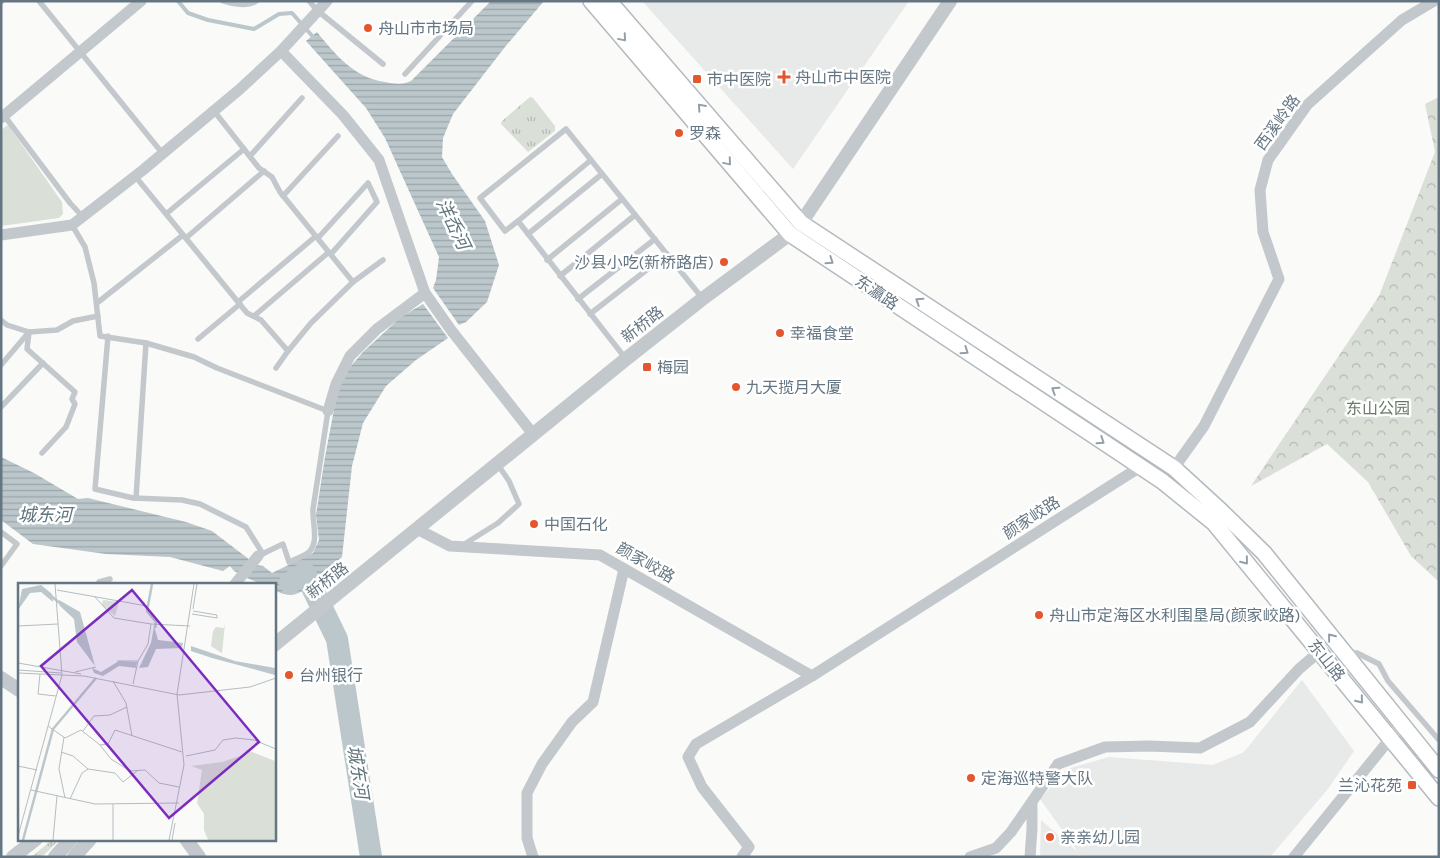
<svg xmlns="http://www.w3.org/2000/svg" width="1440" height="858" viewBox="0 0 1440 858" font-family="Karla,'Noto Sans SC',sans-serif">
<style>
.built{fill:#e8e9e9}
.grass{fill:url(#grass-tufts)}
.forest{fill:url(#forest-crowns)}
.garden{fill:#dadfd7}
.water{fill:url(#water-rules)}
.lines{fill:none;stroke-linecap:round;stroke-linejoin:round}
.stream{stroke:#bbc7cb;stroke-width:4}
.river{stroke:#bbc7cb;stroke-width:22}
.secondary-casing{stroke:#b3babf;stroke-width:18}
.service{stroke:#c3c8cc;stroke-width:5.5}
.minor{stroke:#c3c8cc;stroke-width:11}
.tertiary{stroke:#c3c8cc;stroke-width:14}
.secondary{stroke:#fff;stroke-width:15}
.oneway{stroke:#939fa8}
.poi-dot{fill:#e4572e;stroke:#fff;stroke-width:2}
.labels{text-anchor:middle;stroke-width:5;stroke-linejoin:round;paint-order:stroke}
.poi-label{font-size:16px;fill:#657683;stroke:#fff;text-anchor:start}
.street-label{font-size:16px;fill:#657683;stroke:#fff}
.park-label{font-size:16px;fill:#687a64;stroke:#fff}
.water-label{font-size:18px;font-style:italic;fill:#60757c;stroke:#fff}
.inset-river{fill:none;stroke:#bbc7cb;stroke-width:2.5}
.inset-road{fill:none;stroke:#b5bdc2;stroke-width:1}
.view{fill:#7b2cbf;fill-opacity:0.15;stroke:#7b2cbf;stroke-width:2.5}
.inset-edge{fill:none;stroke:#657683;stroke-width:2.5}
</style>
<defs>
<pattern id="grass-tufts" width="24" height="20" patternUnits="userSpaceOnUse" patternTransform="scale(1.25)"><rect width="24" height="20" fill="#dadfd7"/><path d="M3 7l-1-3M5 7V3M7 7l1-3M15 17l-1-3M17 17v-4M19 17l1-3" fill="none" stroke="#b4b9b4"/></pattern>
<pattern id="forest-crowns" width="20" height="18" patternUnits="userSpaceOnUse" patternTransform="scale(1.25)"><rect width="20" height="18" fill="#dadfd7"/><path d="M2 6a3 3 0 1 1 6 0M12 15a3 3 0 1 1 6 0" fill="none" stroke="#b4b9b4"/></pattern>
<pattern id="water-rules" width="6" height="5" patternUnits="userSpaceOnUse" patternTransform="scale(1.25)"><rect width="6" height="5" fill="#bbc7cb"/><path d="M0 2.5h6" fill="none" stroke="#9ca6aa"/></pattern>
</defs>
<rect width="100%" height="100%" fill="#fafaf8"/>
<g class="built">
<polygon points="642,1 909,1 793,169"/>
<polygon points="1302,680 1354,751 1328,789 1270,857 1082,857 1080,855 1078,857 1040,857 1041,820 1078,852 1040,799 1067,769 1109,757 1213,765 1244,752"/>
</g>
<g class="grass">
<polygon points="530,97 533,98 555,126 555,131 528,152 501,124 502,121"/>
<polygon points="53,839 60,839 42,857 31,857"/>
</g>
<polygon class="forest" points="1439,97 1439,582 1411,556 1368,482 1327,444 1251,486 1379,296 1435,152 1425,104"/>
<polygon class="garden" points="8,125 62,202 63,214 59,218 1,226 1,130"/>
<g class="water">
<path d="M 491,1 L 544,1 L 505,47 L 453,114 L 443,138 L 442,157 L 452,174 L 485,221 L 499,265 L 487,302 L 466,322 L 459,325 L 433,288 L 436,280 L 439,257 L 385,138 L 366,108 L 306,41 L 317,32 C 335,54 354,78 385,82 C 395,84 402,85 411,81 Z"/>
<path d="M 423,304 L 448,338 L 416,360 L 386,386 L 363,423 L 352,466 L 342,557 C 330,567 311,589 296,594 C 288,597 281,593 274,590 L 274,584 L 261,584 L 247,578 L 256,565 L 263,566 L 272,573 L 313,553 L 319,540 L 316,515 L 325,457 L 336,399 L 345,373 L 363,352 L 401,317 Z"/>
<polygon points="1,457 34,473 78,499 88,498 186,522 212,531 250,560 238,573 234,571 230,566 223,571 170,557 106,554 33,544 1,520"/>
</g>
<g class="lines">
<polyline class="stream" points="178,1 188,13 208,20 254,29 279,14 292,13 314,38"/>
<polyline class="river" points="290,583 305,573 337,639 371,857"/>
<g class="secondary-casing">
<g id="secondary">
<polyline points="591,1 790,234 1162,481 1214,523 1439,798"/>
<polyline points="609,1 801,223 1174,468 1221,511 1264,553 1439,770"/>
</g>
</g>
<g class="service">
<polyline points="39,1 163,154"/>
<path d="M 223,1 C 232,4 248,7 256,1"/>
<polyline points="309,1 318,11 383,64"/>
<polyline points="1,2 2,1"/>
<polyline points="405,74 472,1"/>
<polyline points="3,114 70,203 83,217"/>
<polyline points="250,156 302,98"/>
<polyline points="135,176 247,313 261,320 288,351 311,323 353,282 280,192 272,177 259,168 214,111"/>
<polyline points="283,196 338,136"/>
<polyline points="166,214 244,149"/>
<polyline points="518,221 591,160"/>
<path d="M 72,225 L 85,247 L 94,283 L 100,336 L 146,343 L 194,357 L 217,368 L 328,411 L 313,509 C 312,522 319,540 310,551 C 306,556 295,559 289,562 L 283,544 L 258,556"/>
<polyline points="528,234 602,174"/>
<polyline points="186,238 264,171"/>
<polyline points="318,238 368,183 377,202 331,254"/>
<polyline points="547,260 622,199"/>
<polyline points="560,276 635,215"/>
<polyline points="353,282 383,260"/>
<polyline points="578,299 655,239"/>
<polyline points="238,302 316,236"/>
<polyline points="97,303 183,235"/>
<polyline points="590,314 667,254"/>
<polyline points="254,316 329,252"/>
<polyline points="1,320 7,325 29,332 57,330 73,321 98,316"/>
<polyline points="29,332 27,349 75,392 72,399 75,404 66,427 42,453"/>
<polyline points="108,336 95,489 133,498 182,500 200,504 246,527 263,554"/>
<polyline points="198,339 240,304"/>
<polyline points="626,359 518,221 505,231 480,198 566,129 703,299"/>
<polyline points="1,365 29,332"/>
<polyline points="276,368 288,351"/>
<polyline points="1,407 43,363"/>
<polyline points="136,498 146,343"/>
<polyline points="1,532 17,544 1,566"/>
<polyline points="463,545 498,523 519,504 509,481 498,465"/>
<polyline points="98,584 99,582 110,579"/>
<polyline points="1348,653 1357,653 1379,664 1388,681 1439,740"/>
</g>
<g class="minor">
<polyline points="281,51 343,115 379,160 425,293 451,330 533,434"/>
<polyline points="1,118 141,1"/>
<polyline points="1,235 72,225 143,170 240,89 281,51 327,1"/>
<polyline points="328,411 336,384 350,356 377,329 425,293"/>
<polyline points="1174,468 1204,426 1279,279 1263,232 1260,190 1268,160 1307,105 1402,20 1434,1"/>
<polyline points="417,529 450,546 600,555 812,676"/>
<polyline points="235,584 258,556"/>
<polyline points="533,857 527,838 527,793 542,764 572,722 593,702 624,569"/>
<polyline points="742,857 749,847 702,787 688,757 696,744 812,676 1140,467"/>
<polyline points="970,857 996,848 1011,832 1058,764 1105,747 1149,746 1200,748 1250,722 1299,669 1320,651"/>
<polyline points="1030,857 1032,829 1032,804"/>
<polyline points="1294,857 1402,724"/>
</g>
<g class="tertiary">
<polyline points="274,645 626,359 701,300 790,234 801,223 950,1"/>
<polyline points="1,678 19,690"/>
<polyline points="186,839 199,857"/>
<polyline points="13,857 36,839"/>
<polyline points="55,857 71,839"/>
<polyline points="74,857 90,839"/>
</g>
<use href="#secondary" class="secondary"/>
</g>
<defs><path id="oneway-chevron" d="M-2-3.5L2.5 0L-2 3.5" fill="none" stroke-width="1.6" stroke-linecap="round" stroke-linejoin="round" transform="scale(1.25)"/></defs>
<g class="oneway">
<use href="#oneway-chevron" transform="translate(623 38) rotate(50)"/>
<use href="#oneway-chevron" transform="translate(701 107) rotate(-131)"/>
<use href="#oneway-chevron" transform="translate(728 162) rotate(50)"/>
<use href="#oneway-chevron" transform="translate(830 261) rotate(34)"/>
<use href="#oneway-chevron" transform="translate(919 301) rotate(-147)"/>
<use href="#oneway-chevron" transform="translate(965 351) rotate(34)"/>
<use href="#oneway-chevron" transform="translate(1055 390) rotate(-147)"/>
<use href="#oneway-chevron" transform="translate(1101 441) rotate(34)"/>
<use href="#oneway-chevron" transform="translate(1245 561) rotate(51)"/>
<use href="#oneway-chevron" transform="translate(1331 637) rotate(-129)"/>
<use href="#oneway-chevron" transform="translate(1360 700) rotate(51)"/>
</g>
<g class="poi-dot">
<circle cx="368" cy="28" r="5"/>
<path d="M781.5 69.5h5v5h5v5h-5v5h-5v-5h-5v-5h5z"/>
<rect x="692" y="74" width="10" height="10" rx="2.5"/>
<circle cx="679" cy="133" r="5"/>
<circle cx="724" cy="262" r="5"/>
<circle cx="780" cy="333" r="5"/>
<rect x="642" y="362" width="10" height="10" rx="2.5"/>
<circle cx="736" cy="387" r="5"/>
<circle cx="534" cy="524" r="5"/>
<circle cx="1039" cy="615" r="5"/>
<circle cx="289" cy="675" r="5"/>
<circle cx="971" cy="778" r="5"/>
<rect x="1407" y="780" width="10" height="10" rx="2.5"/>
<circle cx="1050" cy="837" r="5"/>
</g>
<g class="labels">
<g class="poi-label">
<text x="378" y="34">舟山市市场局</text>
<text x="795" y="83">舟山市中医院</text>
<text x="707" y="85">市中医院</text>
<text x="689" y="139">罗森</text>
<text x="714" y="268" text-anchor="end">沙县小吃(新桥路店)</text>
<text x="790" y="339">幸福食堂</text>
<text x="657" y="373">梅园</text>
<text x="746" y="393">九天揽月大厦</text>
<text x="544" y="530">中国石化</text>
<text x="1049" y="621">舟山市定海区水利围垦局(颜家峧路)</text>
<text x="299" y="681">台州银行</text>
<text x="981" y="784">定海巡特警大队</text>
<text x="1402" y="791" text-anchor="end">兰沁花苑</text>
<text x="1060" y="843">亲亲幼儿园</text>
</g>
<g class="street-label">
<text transform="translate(1277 122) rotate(-54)" y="6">西溪岭路</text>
<text transform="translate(877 292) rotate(34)" y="6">东瀛路</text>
<text transform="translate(642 324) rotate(-38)" y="6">新桥路</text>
<text transform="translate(1031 517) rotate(-33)" y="6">颜家峧路</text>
<text transform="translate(646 562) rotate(30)" y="6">颜家峧路</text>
<text transform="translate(327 580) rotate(-38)" y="6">新桥路</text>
<text transform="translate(1327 660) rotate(51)" y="6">东山路</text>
</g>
<g class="park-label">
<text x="1378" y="414">东山公园</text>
</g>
<g class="water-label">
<text transform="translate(453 224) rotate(64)" y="6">洋岙河</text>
<text x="45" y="521">城东河</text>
<text transform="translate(358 772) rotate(81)" y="6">城东河</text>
</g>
</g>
<g transform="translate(18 583)">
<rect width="258" height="258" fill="#fafaf8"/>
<path d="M 229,167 L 257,178 L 257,257 L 190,257 L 186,247 L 186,231 L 179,220 L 184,187 L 173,183 L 204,179 L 225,172 Z" fill="#dadfd7"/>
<path d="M 85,17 L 101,19 L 97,33 L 84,22 ZM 207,41 L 204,70 L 202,69 L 193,63 L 195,48 L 198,44 L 206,45 Z" fill="#dadfd7"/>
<path d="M 23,2 L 34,11 L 35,19 L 23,9 L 12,10 L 0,27 L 4,6 ZM 41,17 L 62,29 L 77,83 L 59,59 L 56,36 L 42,23 ZM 136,43 L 140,57 L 165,60 L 164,65 L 138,66 L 130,84 L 121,85 L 133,60 ZM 173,63 L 217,78 L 257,85 L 257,92 L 194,75 L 173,68 ZM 101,78 L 119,79 L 118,85 L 101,83 L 85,93 L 76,90 L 74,85 L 83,89 Z" fill="#bbc7cb"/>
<path class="inset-river" d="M 134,1 L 129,28 L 138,39 L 137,45M 32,12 L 44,22M 5,257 L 35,146 L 78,95"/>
<path class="inset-road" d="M 39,7 L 129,23M 77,14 L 96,35 L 133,41 L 172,43M 175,26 L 179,1M 174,31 L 199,35 L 199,32 L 175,28M 0,43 L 40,41M 99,78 L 120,78M 0,80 L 63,91M 0,87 L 43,90M 57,89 L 78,84M 0,90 L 66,93 L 161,112 L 232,104 L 258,95M 22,91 L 20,111 L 38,113M 95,98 L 108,120 L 114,153M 115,101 L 120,78 L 130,61 L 133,41M 30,143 L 47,155 L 63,147 L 82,162 L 90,161 L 97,147 L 164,169M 65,148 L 76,133 L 92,132 L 109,124M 46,154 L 41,186 L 47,215M 82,162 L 93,176 L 112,188 L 127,187 L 141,200 L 161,204M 43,169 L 55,173 L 70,186M 168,173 L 197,167 L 205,157 L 218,155 L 236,157 L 258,166M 0,183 L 19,187M 13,207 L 77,221 L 161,220M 52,216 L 64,190 L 70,186 L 97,190 L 105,199 L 119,188M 95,221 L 95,257M 0,253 L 44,92 L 37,1M 35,257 L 39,213M 151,257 L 166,182 L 159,111 L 176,1M 154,257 L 157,240"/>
<path class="view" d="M 114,7 L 241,159 L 151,235 L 23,83 Z"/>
<rect width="258" height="258" class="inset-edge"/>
</g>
<rect width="1440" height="858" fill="none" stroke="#657683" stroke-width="5"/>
</svg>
